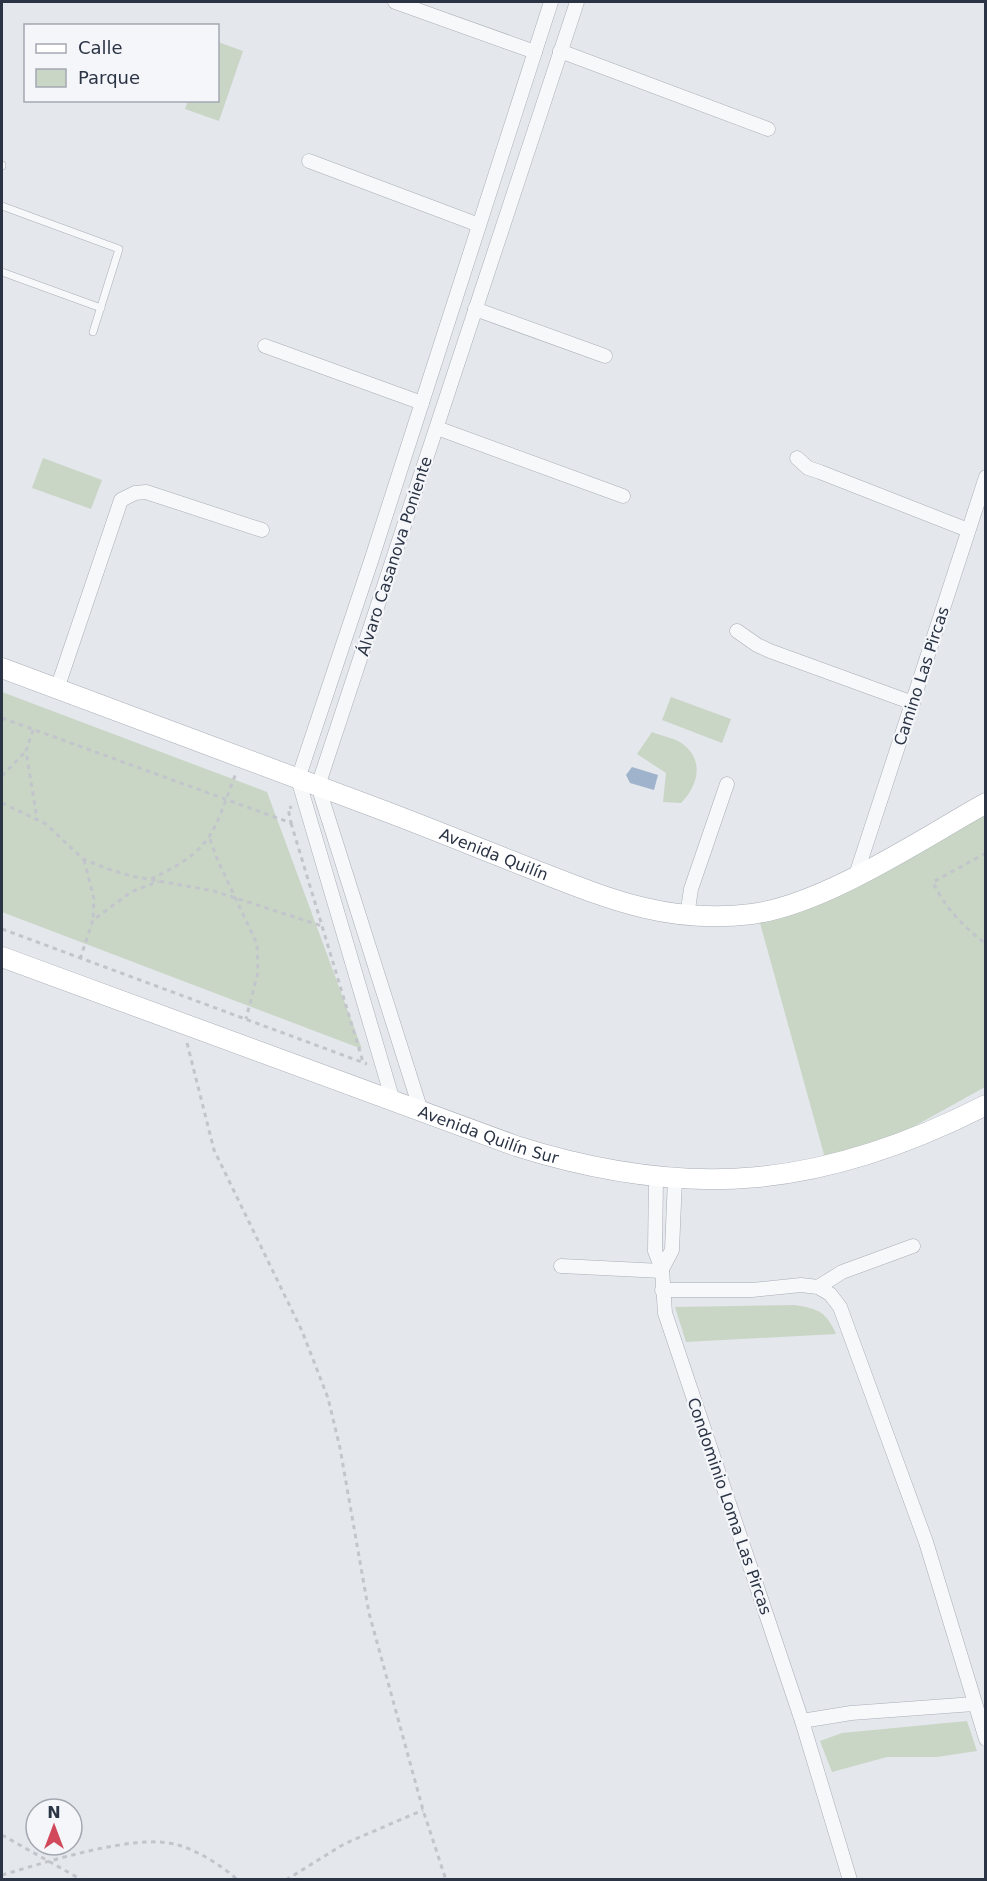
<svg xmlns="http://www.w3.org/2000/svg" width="987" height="1881" viewBox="0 0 987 1881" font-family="'DejaVu Sans',sans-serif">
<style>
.green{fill:#c9d6c5}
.water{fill:#9fb4cc}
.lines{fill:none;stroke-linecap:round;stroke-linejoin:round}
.lane-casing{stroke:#a9aeb7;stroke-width:8}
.street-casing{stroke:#a9aeb7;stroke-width:15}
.secondary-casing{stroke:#a9aeb7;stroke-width:21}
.path{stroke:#c2c5cb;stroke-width:3;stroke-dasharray:4.5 4.5;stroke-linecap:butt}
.lane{stroke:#f7f8fa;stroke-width:7}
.street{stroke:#f7f8fa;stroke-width:14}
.secondary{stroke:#fff;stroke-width:20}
.labels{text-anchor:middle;stroke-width:4.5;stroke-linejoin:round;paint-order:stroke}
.street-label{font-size:16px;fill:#2b3445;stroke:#f4f6f9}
</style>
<rect width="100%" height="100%" fill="#e4e7ec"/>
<g class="green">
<polygon points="218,42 243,51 219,121 185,109 188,101 218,100"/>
<polygon points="43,458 102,480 91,509 32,488"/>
<polygon points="2,692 267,792 362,1049 2,912"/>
<polygon points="671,697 731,719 722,743 662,720"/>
<path d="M 652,732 C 661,736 676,738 684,745 C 705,762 697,787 681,803 L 663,802 L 666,773 L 637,754 Z"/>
<polygon points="985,812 985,1087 875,1148 828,1169 760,923 788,913"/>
<path d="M 795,1305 C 819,1309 826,1312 836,1334 L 686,1342 L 675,1307 Z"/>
<polygon points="967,1721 977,1751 937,1757 887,1757 832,1772 820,1741 842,1733"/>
</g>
<polygon class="water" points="632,767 658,775 654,790 630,783 626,775"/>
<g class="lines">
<g class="lane-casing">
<g id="lane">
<polyline points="2,166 2,165"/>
<polyline points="2,206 119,249 93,332"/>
<polyline points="2,272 101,308"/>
</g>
</g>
<g class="street-casing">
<g id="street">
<polyline points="395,2 535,52"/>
<polyline points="560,51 768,129"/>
<polyline points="309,161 479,225"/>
<polyline points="475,309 605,356"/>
<polyline points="265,346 422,403"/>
<polyline points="437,428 623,496"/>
<polyline points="797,458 808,468 820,472 968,530"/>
<polyline points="737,631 757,645 770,651 913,703"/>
<polyline points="57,689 121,500 135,493 146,492 262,530"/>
<polyline points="856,875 986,477"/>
<polyline points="687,916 691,889 727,784"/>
<polyline points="393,1101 298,779 372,558 551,2"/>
<polyline points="421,1111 318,786 577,2"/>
<polyline points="656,1178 655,1251 662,1269 665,1313 802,1721 850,1880"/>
<polyline points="561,1266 662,1271"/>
<polyline points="662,1269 672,1250 675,1179"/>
<polyline points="818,1287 842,1272 913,1246"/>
<polyline points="662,1290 752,1290 801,1285 818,1287 830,1294 840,1307 926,1542 986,1739"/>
<polyline points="802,1721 851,1713 974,1704"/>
</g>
</g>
<g class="secondary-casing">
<g id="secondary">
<path id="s1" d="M 2,668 C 126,715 250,760 374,807 C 425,826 476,847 527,867 C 604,897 667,925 752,914 C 825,904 920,840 986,803"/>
<path id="s2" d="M 2,957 L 516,1146 C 690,1201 823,1188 986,1105"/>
</g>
</g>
<g class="path">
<polyline points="2,718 291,823 288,808 292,807"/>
<polyline points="33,730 26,751 37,819"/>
<polyline points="2,776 26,751"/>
<polyline points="2,803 46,824 83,859 108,869 131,876 214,891 322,926"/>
<polyline points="291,823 363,1062"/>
<polyline points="210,839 218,861 257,944 258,972 246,1019"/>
<path d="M 986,853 L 933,882 C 944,907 964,927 986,944"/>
<polyline points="84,860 94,899 93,920"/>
<path d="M 151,879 C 214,849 212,835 236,773"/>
<polyline points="2,929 367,1064"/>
<polyline points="80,959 93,920 131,892 159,881"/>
<polyline points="187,1043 214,1150 302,1331 328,1398 340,1448 369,1613 423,1810 446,1880"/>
<polyline points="2,1835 82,1880"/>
<path d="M 2,1875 C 44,1863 137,1832 178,1845 C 199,1851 222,1866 238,1880"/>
<polyline points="286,1880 344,1844 423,1810"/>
</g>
<use href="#lane" class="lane"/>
<use href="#street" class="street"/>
<use href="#secondary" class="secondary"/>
</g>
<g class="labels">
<g class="street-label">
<text transform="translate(394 556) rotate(-72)" y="6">Álvaro Casanova Poniente</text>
<text transform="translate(921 676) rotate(-72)" y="6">Camino Las Pircas</text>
<text dy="6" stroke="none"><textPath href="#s1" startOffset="526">Avenida Quilín</textPath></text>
<text dy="6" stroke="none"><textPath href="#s2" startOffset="518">Avenida Quilín Sur</textPath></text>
<text transform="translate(730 1506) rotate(71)" y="6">Condominio Loma Las Pircas</text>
</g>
</g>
<rect width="987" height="1881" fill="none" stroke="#2b3445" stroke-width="6"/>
<rect x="24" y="24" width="195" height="78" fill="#f4f6f9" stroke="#a4a8b1" stroke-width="1.5"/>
<rect x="36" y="44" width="30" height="9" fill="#ffffff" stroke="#a4a8b1" stroke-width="1.5"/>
<text x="78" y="54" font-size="18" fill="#2b3445">Calle</text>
<rect x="36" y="69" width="30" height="18" fill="#c9d6c5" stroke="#a4a8b1" stroke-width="1.5"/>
<text x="78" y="84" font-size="18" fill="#2b3445">Parque</text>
<g transform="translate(54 1827)"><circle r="28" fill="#f4f6f9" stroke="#a4a8b1" stroke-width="1.5"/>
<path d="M0-4.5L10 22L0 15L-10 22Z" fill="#d1495b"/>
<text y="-9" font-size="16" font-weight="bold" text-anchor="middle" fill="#2b3445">N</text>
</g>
</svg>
